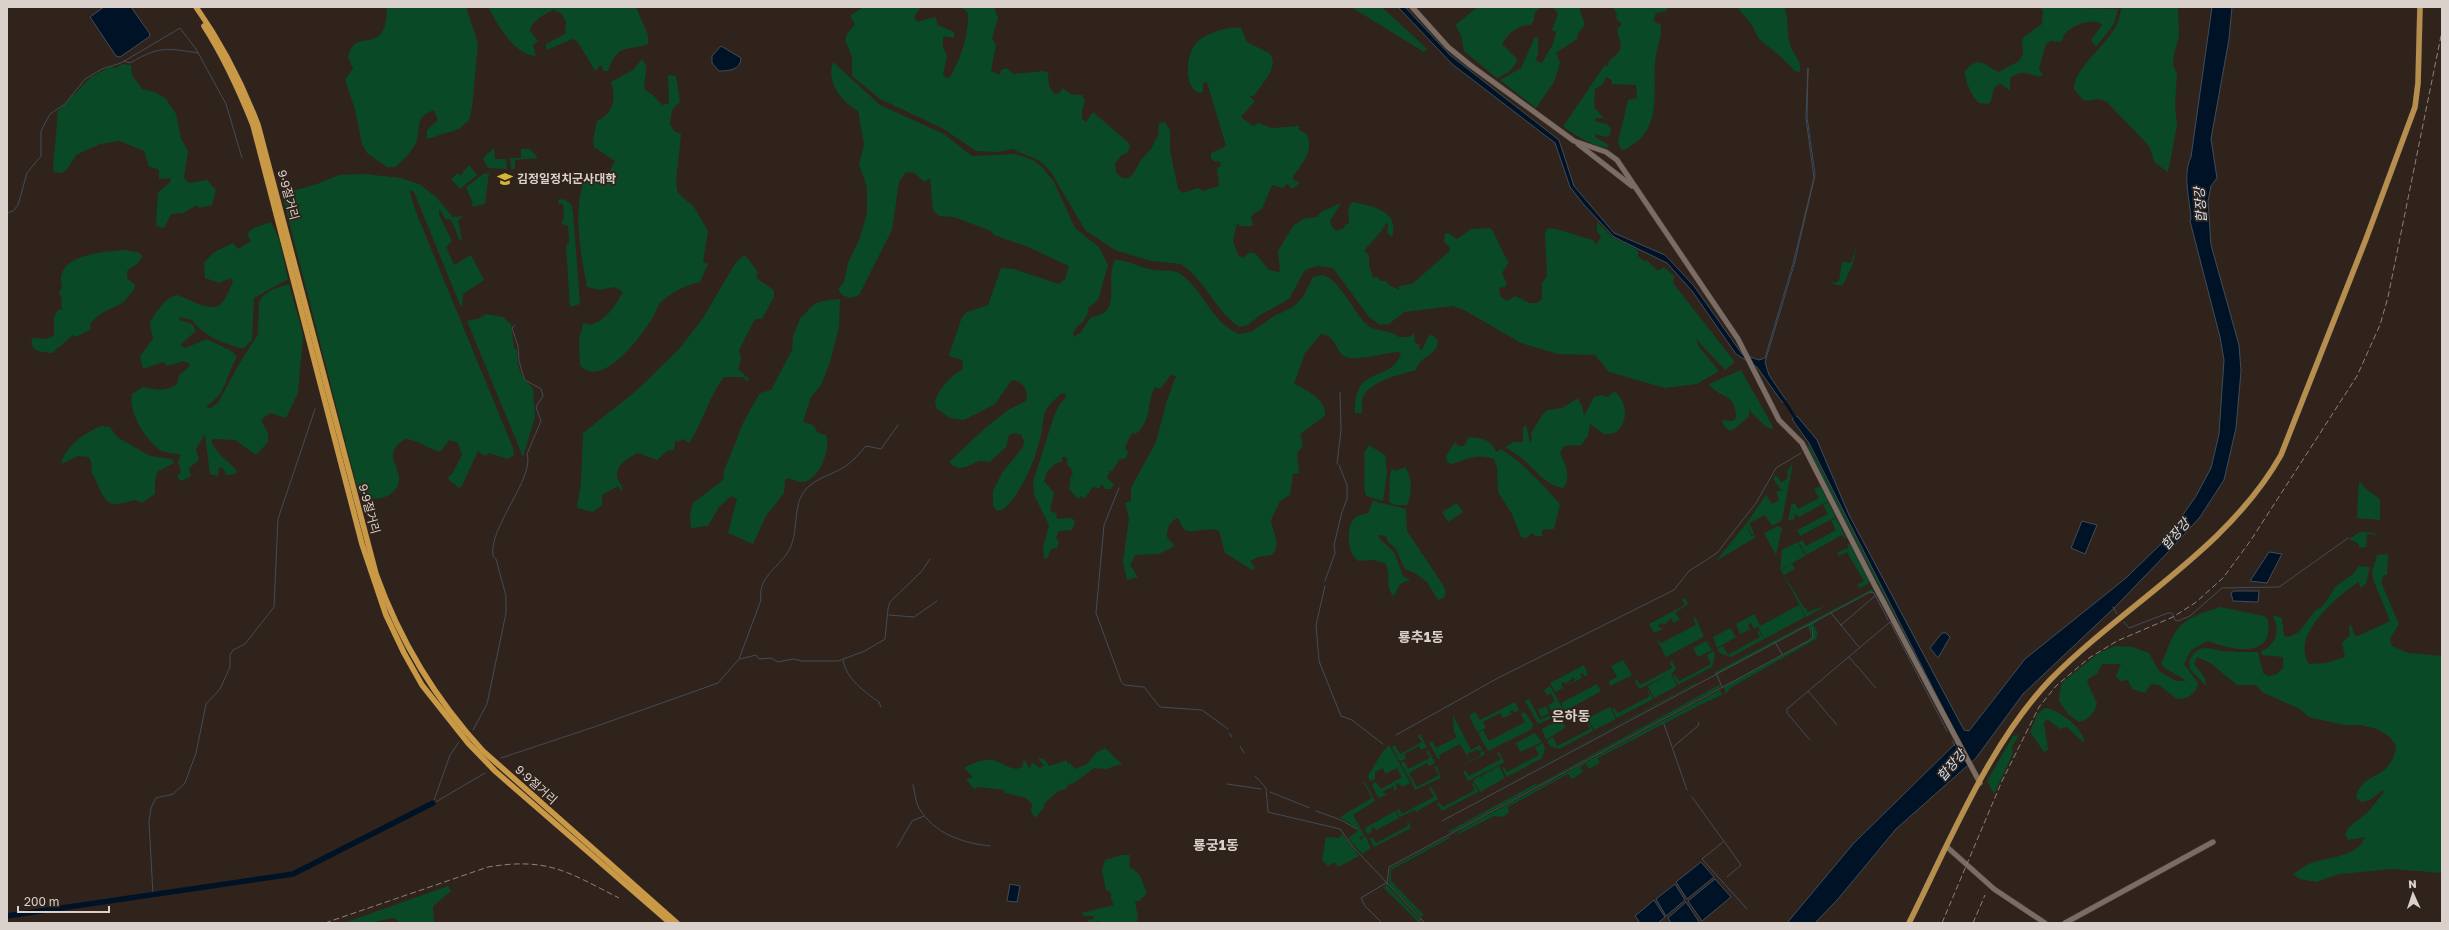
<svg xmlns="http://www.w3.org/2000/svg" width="2449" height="930" viewBox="0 0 2449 930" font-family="'Golos Text','Noto Sans KR',sans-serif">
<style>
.green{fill:#0a4925}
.water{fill:#001326;stroke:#414c58}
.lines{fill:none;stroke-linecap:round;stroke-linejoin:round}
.stream{stroke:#414c58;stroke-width:1}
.canal{stroke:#001326;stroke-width:3}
.river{stroke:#001326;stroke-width:5.5}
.secondary-casing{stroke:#4a3f39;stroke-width:6}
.primary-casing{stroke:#4a3f39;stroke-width:6}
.trunk-casing{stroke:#4a3f39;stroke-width:6}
.secondary{stroke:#7c6d64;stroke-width:5}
.primary{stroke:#b68e4e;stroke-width:5.5}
.trunk{stroke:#c99946;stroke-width:5.5}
.rail{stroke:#8c817b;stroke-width:1;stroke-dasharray:6 3;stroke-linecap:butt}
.labels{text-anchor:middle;stroke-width:3.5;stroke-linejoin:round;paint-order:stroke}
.poi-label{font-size:12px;font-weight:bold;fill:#dad1cc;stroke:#30231c;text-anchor:start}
.street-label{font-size:12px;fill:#dad1cc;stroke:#30231c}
.water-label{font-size:13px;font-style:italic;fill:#cde0f1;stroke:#30231c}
.quarter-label{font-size:14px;font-weight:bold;fill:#dad1cc;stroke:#30231c}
</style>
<rect width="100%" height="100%" fill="#30231c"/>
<g class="green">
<path d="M 387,7 L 466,7 L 478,43 L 472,108 L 469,120 L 459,129 L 427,139 L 427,130 L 438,120 L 434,110 C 415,117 421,124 417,140 C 414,149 403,161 395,167 L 387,167 L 367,153 L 362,144 L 355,109 L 345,80 L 353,68 L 348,57 C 355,34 364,45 377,37 C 387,31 386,16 387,7 Z"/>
<path d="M 488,7 L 636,7 L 648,35 L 648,44 C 626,52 618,42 608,71 L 604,71 L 601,65 L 595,71 L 578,42 L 573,39 L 546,50 L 546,44 L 565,34 L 566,22 L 561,13 L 553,10 C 544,14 531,22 530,31 L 538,41 L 533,45 L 536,56 C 513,55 498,24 488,7 Z"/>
<path d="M 863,7 L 921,7 L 914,17 L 917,22 L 935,17 L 938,25 L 954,32 L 954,38 L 943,36 L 943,48 L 947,56 L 943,75 L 947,78 L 950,77 C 961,58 969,35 968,13 L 961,7 L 994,7 L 998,18 L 992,38 L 996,45 L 991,71 L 1000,75 L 1001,70 L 1007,68 L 1013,74 L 1044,71 L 1048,73 L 1049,86 L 1054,94 L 1059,93 L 1063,88 L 1070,94 L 1082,95 L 1085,101 L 1082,110 L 1082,119 L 1086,122 L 1093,112 L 1129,143 L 1130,147 L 1127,153 L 1122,155 L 1115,163 L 1116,172 L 1122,178 L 1128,178 L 1133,174 L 1141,160 L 1151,149 L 1158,135 L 1159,123 L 1165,122 L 1170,130 L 1170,150 L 1178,189 L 1183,193 L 1198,188 L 1203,191 L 1219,186 L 1217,168 L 1221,166 L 1220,162 L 1214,161 L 1211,158 L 1211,153 L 1226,146 L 1207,82 L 1203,83 L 1203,92 L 1199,93 C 1183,87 1186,55 1196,43 C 1204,34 1230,25 1241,28 L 1247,42 L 1269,53 C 1281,65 1261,85 1254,96 L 1249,96 L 1255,101 L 1241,117 L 1253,126 L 1259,123 L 1272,128 L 1299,126 L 1299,130 L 1306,133 C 1315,152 1302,163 1293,177 L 1293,180 L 1300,182 L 1294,188 L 1290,188 L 1290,185 L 1286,184 L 1284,188 L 1272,185 L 1262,209 L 1254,213 L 1251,218 L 1253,226 L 1240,226 L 1237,223 L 1233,241 L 1238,255 L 1243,258 L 1250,252 L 1256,254 L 1269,270 L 1280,272 L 1278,251 L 1293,226 L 1303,219 L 1317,217 L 1321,212 L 1341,203 L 1330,221 L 1332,227 L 1337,231 L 1344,228 L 1345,225 L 1349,223 L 1348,209 L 1352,202 C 1373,206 1400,211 1392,237 L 1387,233 L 1388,224 L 1386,223 C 1381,234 1371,241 1364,251 L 1369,255 L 1369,265 L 1373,278 L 1378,277 L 1381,281 L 1386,281 L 1389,285 L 1399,290 L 1399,286 L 1412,284 L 1450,251 L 1449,246 L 1444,242 L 1445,234 L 1448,233 L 1457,239 L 1471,229 L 1490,228 C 1494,229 1502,254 1509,262 L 1502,273 L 1507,284 L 1505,287 L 1499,288 L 1500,296 L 1507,301 L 1515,296 C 1524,299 1532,309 1542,299 L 1542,283 L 1547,276 L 1545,234 L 1547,229 C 1554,226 1582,238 1593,240 L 1596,245 L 1601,237 L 1597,231 L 1597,222 L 1612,237 L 1638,250 L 1638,256 L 1644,261 L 1646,260 L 1658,271 L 1664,267 L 1674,276 L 1673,283 L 1735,362 L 1725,370 L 1696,339 L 1699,347 L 1719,371 L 1697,384 L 1665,388 L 1609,372 L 1595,355 L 1558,354 L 1521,343 L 1464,310 L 1452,306 L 1404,312 L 1389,324 L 1380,325 L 1369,317 L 1333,268 L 1317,266 L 1305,270 L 1289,299 L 1260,315 L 1248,325 L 1239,327 C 1215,310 1205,280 1181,264 L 1151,261 L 1115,250 L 1085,230 L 1051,172 L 1040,161 L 1012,149 L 997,152 L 976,151 L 942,128 L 880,99 L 852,76 L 852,57 L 845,40 L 847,34 L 855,24 L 850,16 Z"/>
<polygon points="1351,7 1382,7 1427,49 1424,52"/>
<path d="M 1478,7 L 1543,7 C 1535,10 1534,13 1534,21 L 1530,25 C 1518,25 1508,33 1502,44 L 1518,60 L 1509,72 L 1497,78 L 1464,51 L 1461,35 L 1455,25 Z"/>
<polygon points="1547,7 1579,7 1585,25 1578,33 1577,39 1556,53 1560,63 1554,82 1536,108 1500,80 1521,68 1535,37 1538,37 1538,54 1535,60 1542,63 1553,44 1556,32 1552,30 1558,14 1555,9"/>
<path d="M 1613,7 L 1669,7 L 1666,11 L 1656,13 L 1653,21 L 1661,25 C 1662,38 1656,49 1655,62 C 1653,89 1661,125 1635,143 C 1630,146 1627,150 1621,150 L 1618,142 L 1628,100 L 1637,98 L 1636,85 L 1611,84 L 1612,80 L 1606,77 L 1602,85 L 1595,89 L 1594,107 L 1604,118 L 1596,118 L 1595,121 L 1607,124 L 1611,129 L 1610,135 L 1606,137 L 1596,134 L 1595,137 L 1607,144 L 1609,148 C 1593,147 1577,136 1564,127 L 1564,125 L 1605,65 L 1607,67 L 1609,61 L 1619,52 L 1621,45 L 1617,29 L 1622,24 L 1616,18 L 1617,14 Z"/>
<path d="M 1737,7 L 1784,7 C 1790,19 1786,32 1790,45 C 1793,54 1802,61 1800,72 L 1795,71 L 1781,57 L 1759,39 L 1752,25 Z"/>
<path d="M 2040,7 L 2118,9 L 2114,24 L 2096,47 L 2091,40 L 2102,25 C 2095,16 2070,26 2065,34 C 2062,37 2064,39 2060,42 L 2051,41 L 2046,44 L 2039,68 L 2043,76 C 2027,77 2027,67 2010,78 L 2010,91 L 2000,83 L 1994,88 L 1991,101 L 1988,104 L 1979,103 C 1972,97 1964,80 1965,71 C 1980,54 1984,66 1999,72 L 2019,61 L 2023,54 L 2022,40 L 2025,36 L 2042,24 L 2043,11 Z"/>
<path d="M 2121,7 L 2178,7 L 2179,36 L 2174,54 L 2173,65 L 2177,74 L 2175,104 L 2177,126 L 2168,172 L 2155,163 L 2149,146 L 2107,102 L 2099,99 L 2084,101 L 2074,89 C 2074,62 2121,40 2121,7 Z"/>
<path d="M 642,59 C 651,69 642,79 645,90 L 653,95 L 662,105 L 669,103 L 668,75 L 676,76 L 680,102 L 672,110 L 670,124 L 674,131 L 681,134 L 676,182 L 678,193 L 694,207 L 708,231 L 703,262 L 708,264 L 700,282 C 686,285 670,293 660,303 C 657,306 656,313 653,317 C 643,334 602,391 580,365 L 579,340 L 583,324 L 588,323 L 589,325 C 605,322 615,306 623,292 L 614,287 L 600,290 L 587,287 C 581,254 573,217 583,183 L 600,180 L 608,184 L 608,175 L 615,161 L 594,147 L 593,141 L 597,121 C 613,114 617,98 611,82 L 633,70 Z"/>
<path d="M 833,62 L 880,105 L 944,134 L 972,156 L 1015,154 L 1033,160 L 1042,167 L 1054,182 L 1075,228 L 1099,247 L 1108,265 L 1098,300 L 1088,308 L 1088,313 L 1082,323 L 1078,325 L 1073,333 L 1074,337 L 1081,332 L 1091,317 C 1124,314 1104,280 1115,260 L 1118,260 C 1130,261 1141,268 1153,270 C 1164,272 1172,268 1182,275 C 1205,293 1212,323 1239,334 L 1251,332 L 1274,316 L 1293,307 L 1303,297 L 1313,277 L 1322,275 C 1338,277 1354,312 1365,323 C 1376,334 1389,328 1399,337 L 1410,337 L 1414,333 L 1415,343 L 1420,345 L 1419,349 L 1422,350 L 1429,335 L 1434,336 L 1438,341 C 1437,356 1419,356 1416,370 C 1401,374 1370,381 1363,397 C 1361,402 1362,408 1362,413 L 1355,413 C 1354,363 1390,384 1401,354 L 1399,352 C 1388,352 1355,362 1346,357 C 1335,353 1338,336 1321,334 L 1305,353 L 1294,384 C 1305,388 1328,401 1325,416 L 1300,434 C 1303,442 1305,447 1297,453 L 1299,473 L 1293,474 L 1290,495 L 1280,501 L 1271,520 C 1272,533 1283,545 1271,555 L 1258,557 L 1250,561 L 1255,568 L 1252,570 L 1225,553 L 1219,531 C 1209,526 1189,535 1184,529 C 1181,526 1180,521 1178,518 C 1170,520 1166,530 1167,537 L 1173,544 L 1173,547 L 1159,554 L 1135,555 L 1130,565 L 1138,577 L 1127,580 L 1123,562 L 1129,518 L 1125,503 L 1131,501 L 1131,488 L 1156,442 L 1167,400 L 1176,376 L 1171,375 L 1160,389 L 1155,387 C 1145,407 1154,416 1136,434 L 1132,433 L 1125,447 L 1128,452 L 1126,458 L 1120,459 L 1112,471 L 1110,471 L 1107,478 L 1114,484 L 1111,489 L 1105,489 L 1102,484 L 1099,488 L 1093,487 L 1084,499 L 1082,496 L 1078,499 L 1068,488 L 1070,486 L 1070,477 L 1073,476 L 1071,468 L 1068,466 L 1066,457 L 1062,457 L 1062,462 L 1056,463 L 1047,472 L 1044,481 L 1054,493 L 1050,511 L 1056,513 L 1057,519 L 1072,518 L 1075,522 L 1072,530 L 1059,531 L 1056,538 L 1059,542 L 1057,548 L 1051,549 L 1047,559 L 1044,558 L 1043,548 L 1049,525 L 1034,495 L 1033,482 L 1054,416 L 1060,404 L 1066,397 L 1066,394 L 1062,393 C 1057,397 1051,403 1047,408 C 1042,417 1043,426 1041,435 C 1036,458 1021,496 1002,510 L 996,510 L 993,506 L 993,491 L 1002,473 L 1023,447 L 1024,441 L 1021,435 L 1015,433 L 1009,435 L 1006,447 L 990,462 C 987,462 983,461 980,461 C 970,464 960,474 949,462 L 984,429 L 1008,410 L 1026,401 C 1030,392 1021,378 1011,381 L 995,404 L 964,420 L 950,418 L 937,409 L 935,403 C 937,391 951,375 962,370 L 963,360 L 951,357 L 949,355 L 962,317 L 967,312 L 988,305 L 1001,268 L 1014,269 L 1059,284 L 1065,279 L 1069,266 L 1028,247 L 994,235 L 991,231 L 954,217 L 939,216 L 933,210 L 930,178 L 924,182 L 915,173 L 906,172 L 899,182 L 892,230 L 859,295 L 850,298 L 842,295 L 838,289 L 844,282 L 848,263 L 860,238 L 867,213 L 867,187 L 859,165 L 864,144 L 858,111 C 841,101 826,82 833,62 Z"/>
<polygon points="123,64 131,65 132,75 142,89 155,92 166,99 176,114 181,139 188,151 184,178 189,183 207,180 216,190 212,205 199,208 197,205 183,213 171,214 164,228 156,226 158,193 170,182 171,178 159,179 159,170 149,166 144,151 120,141 100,144 76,155 68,168 62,173 54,172 53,168 58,111 91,77 110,67 115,68"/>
<polygon points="494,148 495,159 506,159 507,169 488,168 483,158"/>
<polygon points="521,149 530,149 538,158 515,160 515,169 511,169 510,158 521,158"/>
<polygon points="469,165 477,175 460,189 451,179 458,173 460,176"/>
<polygon points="489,173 485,204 471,207 473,203 466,187 483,174"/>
<path d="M 364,174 L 401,178 L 419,184 L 436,197 L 453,217 L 463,216 L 458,221 L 462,240 L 460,241 L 452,222 L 450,219 L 446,220 L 439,209 L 439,215 L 452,241 L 446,247 L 454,265 L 471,255 L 484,280 L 463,294 L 462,306 L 460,305 L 414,192 L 409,190 L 416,212 L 513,448 L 514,455 L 508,459 L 489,453 L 485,456 L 478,451 L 462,486 L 459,488 L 447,478 L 452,474 L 462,455 L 458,443 L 449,440 L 440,452 C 427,448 419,440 405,439 C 400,443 395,445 393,453 C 392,462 400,471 399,480 C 397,499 369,505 358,491 L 282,194 L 317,184 L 339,175 Z"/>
<polygon points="564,199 571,204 573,212 580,304 570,307 566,246 569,242 568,226 562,224 562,221 564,220 563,204 559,204 558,200"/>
<path d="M 271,222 L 279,239 L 288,279 L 254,298 L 252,340 L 243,349 C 222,343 205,337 192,320 L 180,317 L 179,320 L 192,324 L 196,331 L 180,345 L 185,348 L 207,339 L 233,352 L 237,357 C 224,379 228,393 205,407 L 210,408 L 218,403 L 238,366 L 258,334 L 259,302 C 264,291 279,287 289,284 L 303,335 L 298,393 L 286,418 L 270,413 L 261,420 L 268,433 L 268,442 L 256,455 L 235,440 L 214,439 L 211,441 C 216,454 229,461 237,471 L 235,474 L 226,475 L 223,468 L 219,467 L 218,476 L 210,474 L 205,434 L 196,449 L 199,460 L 189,468 L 191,476 L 181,481 L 177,477 L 181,472 L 178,462 L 181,455 C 174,453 165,453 160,450 C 145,439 128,412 132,394 L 143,387 C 156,390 166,392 177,384 L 179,375 L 188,368 L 190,364 L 184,361 L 167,366 L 163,362 L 143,369 L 140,356 L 153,339 C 150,322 147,325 158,310 C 166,301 165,299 177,295 C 188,298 212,314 221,304 C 226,299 230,288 233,282 L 231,278 L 219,283 L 205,278 L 204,263 L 213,253 L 233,243 L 238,249 L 251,241 L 247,234 L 253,228 Z"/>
<polygon points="1856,246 1853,264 1843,285 1837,285 1825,279 1835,283 1839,281 1842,262 1851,263"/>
<path d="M 125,250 L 140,253 L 142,257 L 139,262 L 127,271 L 127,278 L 135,285 C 135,291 132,291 129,295 C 120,310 100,308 90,325 L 91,329 L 76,337 L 73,335 L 52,353 C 42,352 29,352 32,338 L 45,339 L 54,336 L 54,317 L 58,310 L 63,309 L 61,305 L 62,298 L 59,293 L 62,287 C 53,254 104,252 125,250 Z"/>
<path d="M 745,255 L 758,272 L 756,278 L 774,290 L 774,297 L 762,319 L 755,319 L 739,350 L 741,359 L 738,369 L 749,379 L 748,381 L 742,377 L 724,377 C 708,398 703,423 689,443 L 683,439 L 678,442 L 675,441 L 674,450 L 667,451 L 657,460 L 638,453 C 628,458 613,466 618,480 C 620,484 623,486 622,491 L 618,486 L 602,495 L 602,505 L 593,512 L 577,508 L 581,483 L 583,433 L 636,391 L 680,348 L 703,318 L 736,262 Z"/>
<path d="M 840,299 L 839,327 L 830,362 L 821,385 L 811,397 L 803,422 L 813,425 L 818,433 L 826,435 C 831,448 821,475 807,481 C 801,484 794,480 788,478 L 785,480 L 784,493 L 766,516 L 753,544 L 728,533 L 737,499 L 731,496 L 719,507 L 708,526 L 691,528 L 690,515 L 693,503 L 723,480 L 724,471 L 744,421 L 760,393 L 771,390 L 792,350 L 793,336 L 801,317 C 807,315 807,309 812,306 C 819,300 831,300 840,299 Z"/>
<path d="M 486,314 L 503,317 L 511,324 L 514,348 L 517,350 C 517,366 520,378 533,388 L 535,417 L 523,457 L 467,321 L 480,318 Z"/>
<path d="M 1741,370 L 1772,425 L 1773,430 L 1765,426 L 1749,410 L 1749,416 L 1736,428 L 1730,431 L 1724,426 L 1722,420 L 1733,421 L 1736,417 C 1735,391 1720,400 1709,384 Z"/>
<path d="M 1614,391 C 1627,399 1630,425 1614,433 C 1611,434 1607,434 1604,434 L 1590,424 L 1588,436 L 1581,445 L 1564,446 L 1560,453 C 1565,464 1572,477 1563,488 C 1545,484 1537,472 1524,460 C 1518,455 1511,451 1505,447 L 1514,442 L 1523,442 L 1523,428 L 1526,425 L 1530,443 L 1532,439 L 1531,433 L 1543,414 L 1547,410 L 1562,408 L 1578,398 L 1583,409 L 1584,416 L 1594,397 L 1601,395 L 1608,397 Z"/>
<path d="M 102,426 L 110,427 L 117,437 L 150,456 L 172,459 L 174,463 L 157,472 L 155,482 L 155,494 L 142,503 L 136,500 C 130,501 124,503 117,504 C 102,506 99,482 92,474 L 91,462 L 89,457 L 78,456 L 61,464 C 65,447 86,431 102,426 Z"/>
<path d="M 1469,437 C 1481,438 1491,439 1496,452 L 1501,449 C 1525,464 1542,484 1560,504 L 1554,529 L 1542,530 L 1542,536 L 1535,536 L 1533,533 L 1526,538 L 1521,537 L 1512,514 L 1498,492 L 1497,467 L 1494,459 C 1474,453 1469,459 1451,464 L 1447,462 L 1446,456 L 1455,442 L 1458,446 L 1464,446 Z"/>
<polygon points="1808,444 1938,698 1807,448"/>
<path d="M 1369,445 L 1385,455 L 1387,473 L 1383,501 L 1366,496 C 1362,483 1366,467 1364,453 Z"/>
<polygon points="1793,463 1782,520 1772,526 1765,515 1749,523 1754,533 1752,535 1746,524 1766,495 1772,504 1779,500 1776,491 1782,491 1773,479 1776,475 1781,482 1786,480 1788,477 1787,471"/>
<path d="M 1405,467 C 1413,478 1412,493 1407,505 L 1395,505 L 1389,502 L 1390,473 L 1392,469 L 1395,471 Z"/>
<polygon points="2359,481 2367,490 2380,499 2380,520 2357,518"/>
<polygon points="1820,486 1828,501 1799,517 1796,514 1794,515 1795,519 1788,521 1791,505 1795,503 1798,509 1819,498 1814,489"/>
<path d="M 1373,501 L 1406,509 L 1407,531 L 1443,585 L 1446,592 L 1444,598 L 1438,600 L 1427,582 L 1416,574 L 1404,568 L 1396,549 L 1388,542 L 1386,536 L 1379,535 L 1379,538 L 1394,552 L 1403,576 L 1410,580 L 1400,584 L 1394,596 C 1384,588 1392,573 1385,563 L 1373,560 L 1359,561 C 1347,555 1346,530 1353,520 C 1356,515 1363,515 1368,513 Z"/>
<polygon points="1828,502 1836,517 1800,536 1797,530 1828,514 1823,505"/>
<polygon points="1457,503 1463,512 1448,522 1442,512"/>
<polygon points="1836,518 1847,540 1842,535 1806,555 1799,542 1802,540 1806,546 1836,530 1831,521"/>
<polygon points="1746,524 1751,536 1755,535 1756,537 1716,561"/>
<polygon points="1778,526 1782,528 1776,555 1764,533"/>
<polygon points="2360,532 2375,533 2376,540 2374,534 2367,534 2366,547 2359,548 2359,544 2349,539"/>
<polygon points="1798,542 1805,556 1780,570 1782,550"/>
<polygon points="1847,544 1850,544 1869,581 1869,583 1860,588 1857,585 1864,581 1847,552 1839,556 1837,553 1849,547"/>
<path d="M 2388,554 L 2387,575 L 2384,575 L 2381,582 L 2399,624 L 2390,639 L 2392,646 L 2408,653 L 2442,656 L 2442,873 L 2394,869 L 2339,874 L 2316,882 L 2300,879 L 2293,874 C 2298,871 2305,865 2311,863 C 2328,857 2358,857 2365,837 L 2348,840 L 2345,834 L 2348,828 L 2368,812 L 2384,792 L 2383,790 L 2370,800 L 2362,802 L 2356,798 C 2362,769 2391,783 2396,746 L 2390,737 L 2377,729 L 2361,725 L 2344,725 L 2309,717 L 2300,709 L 2262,692 L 2256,685 L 2237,685 L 2210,663 L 2197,657 L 2194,664 L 2205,678 L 2206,686 L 2190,669 L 2189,661 C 2200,642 2206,649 2223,651 C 2234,652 2247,652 2258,652 L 2263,673 L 2268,676 L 2277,674 L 2283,668 L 2283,657 L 2262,655 L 2261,651 C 2277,645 2281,629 2272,615 L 2282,618 L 2284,636 L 2289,637 L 2299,632 L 2315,611 L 2323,606 L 2336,586 L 2353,574 L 2359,566 L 2370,567 L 2366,583 L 2361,588 L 2358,582 C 2336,598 2290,635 2309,664 L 2326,663 L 2345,657 L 2342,643 L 2350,635 L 2349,626 L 2351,625 L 2355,636 L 2358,636 L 2390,621 L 2373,579 L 2372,572 L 2377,555 Z"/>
<polygon points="1792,564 1795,569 1784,575 1805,609 1807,608 1807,612 1826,606 1806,617 1781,570"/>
<polygon points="1872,589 1874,593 1869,592 1717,674 1715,672"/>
<polygon points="1685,598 1688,604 1675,613 1680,619 1674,623 1671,618 1664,625 1663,623 1658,625 1660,628 1664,628 1654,633 1649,624 1685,605 1682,600"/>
<polygon points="1799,605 1805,617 1764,639 1758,627"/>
<path d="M 2220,607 L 2264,616 L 2268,620 C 2274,660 2232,650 2208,641 L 2191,650 L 2184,664 L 2198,683 C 2196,694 2188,699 2177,699 L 2159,685 L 2151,684 L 2145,693 L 2132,689 L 2128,680 L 2120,681 L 2116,676 L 2121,664 L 2102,664 L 2097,674 L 2089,678 L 2087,682 L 2097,703 C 2095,713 2089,719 2079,722 L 2069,715 L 2059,701 L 2061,685 L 2064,681 L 2099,653 L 2115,646 L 2133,647 L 2149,653 L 2159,671 L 2176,681 L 2186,681 C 2178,674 2168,672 2161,664 C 2166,654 2169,642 2175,633 C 2184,617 2205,612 2220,607 Z"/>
<polygon points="1830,613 1813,624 1818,633 1816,639 1730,688 1726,694 1724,687 1811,639 1814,630 1811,629 1811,638 1808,625 1776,642"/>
<polygon points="1754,614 1760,625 1754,629 1751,623 1748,625 1750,629 1740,634 1736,624"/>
<polygon points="1695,617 1703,634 1703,637 1666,657 1656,638 1661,643 1696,625 1693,618"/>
<polygon points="1730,628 1736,637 1717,648 1713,637"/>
<polygon points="1759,631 1764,639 1731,657 1720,653 1717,649 1723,646 1728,655 1760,637 1757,632"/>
<polygon points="1706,641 1712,650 1698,657 1693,648"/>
<polygon points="1713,651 1715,656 1712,667 1678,685 1673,676 1675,675 1679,681 1711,664 1707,655"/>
<polygon points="1623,660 1632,675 1610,686 1609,681 1617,677 1611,666"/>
<polygon points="1672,661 1676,669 1671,674 1677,686 1654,698 1648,686 1669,674 1639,689 1635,681 1637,679 1640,685 1672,668 1670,662"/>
<polygon points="1584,665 1588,675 1584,676 1583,673 1580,674 1582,678 1566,686 1575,680 1573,677 1566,684 1564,682 1561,683 1563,688 1555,692 1550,683"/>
<polygon points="1695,683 1697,683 1484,796"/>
<polygon points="1597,684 1601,691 1565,711 1561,703"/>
<polygon points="1719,685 1720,687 1717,689 1450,833 1449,831 1535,784 1537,785"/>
<polygon points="1550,686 1564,711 1554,717 1553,714 1560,710 1559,708 1552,712 1548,705 1555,701 1551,693 1547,695 1544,690"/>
<polygon points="1647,690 1648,690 1653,699 1617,718 1612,709 1614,708 1618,713 1650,696"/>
<polygon points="1720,690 1722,695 1700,705 1598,758 1600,763 1589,769 1586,764 1580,767 1583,772 1572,779 1568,774 1508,807 1509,812 1503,817 1494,816 1453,837 1464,829 1451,835"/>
<polygon points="1529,699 1540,720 1542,719 1538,710 1546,706 1549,713 1542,717 1543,719 1550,715 1552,718 1538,724 1525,701"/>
<polygon points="1515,702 1519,710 1514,713 1513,710 1510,711 1512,714 1503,718 1500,713 1483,722 1486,728 1477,732 1469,715 1475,712 1480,720"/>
<polygon points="1610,707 1616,719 1594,730 1588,718"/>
<path d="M 2045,708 C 2057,708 2086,730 2084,743 L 2067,727 L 2060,729 L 2047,719 L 2044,723 L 2048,750 L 2044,752 L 2030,732 L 2038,713 Z"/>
<polygon points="1525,712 1533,725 1532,729 1488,751 1478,733 1483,730 1489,741 1525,722 1521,714"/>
<polygon points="1453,715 1471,750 1480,745 1482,750 1479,751 1478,749 1467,754 1470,761 1481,755 1480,753 1483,751 1485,754 1462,766 1470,761 1460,744 1439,755 1440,759 1438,759 1429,743 1432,741 1436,748 1457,737 1454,732"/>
<polygon points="1560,719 1566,727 1546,740 1542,729"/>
<polygon points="1589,722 1593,731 1559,749 1550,746 1547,741 1553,737 1557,746 1590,729 1587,723"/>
<polygon points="1535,733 1542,742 1520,752 1516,743"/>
<polygon points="1420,734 1427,747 1421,750 1419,746 1404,754 1406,759 1399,761 1392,747 1395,745 1400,754 1422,742 1417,736"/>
<polygon points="2019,735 2012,747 2013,753 1994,794 1987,781 2013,736"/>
<polygon points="1543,743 1545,748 1542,758 1507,777 1502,768 1504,767 1507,772 1539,755 1535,747"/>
<polygon points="1389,745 1401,766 1385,774 1383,768 1375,772 1375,779 1370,781 1368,776 1381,754"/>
<path d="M 1105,748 L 1122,764 L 1106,769 L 1094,768 L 1074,783 L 1069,784 L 1066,789 L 1058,791 L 1045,803 L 1043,809 L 1035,818 L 1031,811 L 1032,804 L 1026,798 L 1005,793 L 1004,790 L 978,787 L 974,789 L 966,779 L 973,777 L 964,768 C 970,764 984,759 992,760 C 1002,761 1012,773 1022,767 L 1024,759 L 1030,769 L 1032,762 L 1040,768 L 1044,766 L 1038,758 L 1044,759 L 1049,766 L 1067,760 L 1067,764 L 1070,763 L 1075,769 L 1087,764 L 1096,753 Z"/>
<polygon points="1428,750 1435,763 1429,766 1427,763 1409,773 1410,776 1408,777 1401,763 1404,761 1408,769 1430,758 1426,751"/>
<polygon points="1499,752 1504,761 1503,763 1468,781 1463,771 1465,770 1469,776 1501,759 1497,753"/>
<polygon points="1401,766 1410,783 1402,787 1398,783 1396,784 1397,789 1394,791 1394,786 1382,792 1387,795 1378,798 1372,784 1376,782 1381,789 1402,777 1397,769"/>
<polygon points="1437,766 1441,778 1415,790 1409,777 1411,776 1417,787 1439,775 1434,767"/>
<polygon points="1499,766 1505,778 1480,792 1473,780 1480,776 1482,778 1482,776 1491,770 1493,773 1492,770"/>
<polygon points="1365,782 1375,801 1353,815 1364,835 1359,838 1361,840 1365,835 1371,848 1362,854 1348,838 1357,832 1358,829 1340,817 1372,798 1364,783 1341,794"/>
<polygon points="1474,783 1478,792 1442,811 1437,803 1439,802 1443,807 1475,790 1472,784"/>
<polygon points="1431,787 1438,799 1416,812 1415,810 1400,817 1396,811 1399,809 1402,814 1434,797 1429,788"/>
<polygon points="1395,811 1399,818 1376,830 1373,827 1371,828 1372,832 1367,834 1365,828"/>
<polygon points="1407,819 1411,828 1374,847 1370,839 1373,837 1376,843 1408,826"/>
<polygon points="1342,834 1359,856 1338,867 1335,862 1328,866 1322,860 1326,837 1339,838"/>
<polygon points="1449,836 1450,838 1391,870 1391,881 1424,915 1421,917 1389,884 1390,868"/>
<polygon points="1122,855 1130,855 1129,866 1139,874 1147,893 1139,901 1135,901 1138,918 1136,923 1099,923 1099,921 1089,923 1087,920 1094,919 1094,916 1084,916 1082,913 1114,905 1111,899 1111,893 1106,890 1102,870 1105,860"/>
<polygon points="1387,885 1420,920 1418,922 1383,887"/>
<polygon points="448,886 451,891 433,906 434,923 401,923 394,918 368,923 344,923"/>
</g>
<g class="water">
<polygon points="104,7 131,7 150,34 149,37 120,57 116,56 90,17"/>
<polygon points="1398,7 1405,7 1450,55 1559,140 1574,186 1614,233 1665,255 1694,286 1742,354 1759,360 1765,358 1793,264 1814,178 1806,118 1808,68 1807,117 1815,175 1794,265 1765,362 1769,375 1786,400 1782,402 1757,367 1736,354 1692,291 1667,263 1614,237 1584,205 1570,187 1555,143 1452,64"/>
<path d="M 2212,7 L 2232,7 L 2229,39 L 2211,139 L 2217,178 L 2211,186 L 2208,201 L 2211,245 L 2239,345 L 2241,371 L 2236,428 L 2224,480 L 2200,517 L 2172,548 L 2115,607 L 2023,694 L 1976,758 L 1896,829 L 1838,899 L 1815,923 L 1787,923 L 1853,844 L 1959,740 L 1809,443 L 1792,419 L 1797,416 L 1817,440 L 1849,515 L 1964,730 L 1969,731 L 2025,659 L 2126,578 L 2167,538 L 2196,496 L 2211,468 L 2219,434 L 2224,360 L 2220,337 L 2190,221 L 2191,219 C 2190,200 2182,175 2191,157 Z"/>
<path d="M 721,46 L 741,58 C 741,70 728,71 719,71 L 712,63 L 712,56 Z"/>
<polygon points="2082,521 2097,525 2085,554 2071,548"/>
<polygon points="2269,552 2282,554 2267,583 2250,581"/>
<polygon points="2234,591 2259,591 2258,602 2233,601 2231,593"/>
<polygon points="1942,633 1946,633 1950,637 1938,658 1930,648"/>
<polygon points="1701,862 1714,877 1687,899 1676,882"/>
<polygon points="1715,879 1731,897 1702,921 1688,901"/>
<polygon points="1010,884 1020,886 1017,902 1007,901"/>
<polygon points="1675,884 1685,900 1666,916 1656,899"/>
<polygon points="1654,900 1665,917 1658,923 1640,923 1635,916"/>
<polygon points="1686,902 1700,923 1671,923 1668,918"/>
</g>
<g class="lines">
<g class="stream">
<path d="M 124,61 L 130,63 C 159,46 166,48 198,53"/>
<polyline points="7,213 13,211 18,205 27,173 41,156 41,131 50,114 65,104 85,79 102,69 121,63 180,28 196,49 226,104 242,158"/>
<polyline points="1337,464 1341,430 1340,392"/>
<polyline points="1119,488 1104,525 1096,613 1121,681 1124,685 1144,687 1160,707 1202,710 1228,729"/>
<polyline points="1325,581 1335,553 1334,545 1342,512 1347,499 1347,485 1339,465"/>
<polyline points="1325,586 1316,625 1319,661 1341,716 1352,720 1383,744"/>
<polyline points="2113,607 2117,614"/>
<polyline points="1831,613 1859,647"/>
<polyline points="889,615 914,617 937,601"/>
<polyline points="1890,622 1947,731"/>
<polyline points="2124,622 2129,628 2168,613 2172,613 2175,620 2178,621 2190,616 2222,588 2279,587 2348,538"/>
<polyline points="1841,625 1875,596"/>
<polyline points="1775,642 1782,654"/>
<polyline points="1849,657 1876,688"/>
<polyline points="740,659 756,655 759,659 771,658 778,662 793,659 802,661 838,661 865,651 885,639 888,609 890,602 921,572 930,559"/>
<path d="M 843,660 C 846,679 865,692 879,702 L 881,707"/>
<polyline points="1716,673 1722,687"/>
<polyline points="1808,691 1837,725"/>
<polyline points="1664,724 1687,790"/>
<path d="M 473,730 L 487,704 L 506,613 L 506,596 L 496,559 L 493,556 C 488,528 535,478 527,454 L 541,421 L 536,407 L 543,396 L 541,389 L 525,380 L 523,375 L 519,361 L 518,346 L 512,328 L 515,325"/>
<polyline points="1229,733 1232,737"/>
<polyline points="1396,735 1498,678 1674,590 1689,571 1717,553 1756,503 1776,468 1801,453"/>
<polyline points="1810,740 1787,713 1787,709 1890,622"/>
<polyline points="1952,741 1955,746"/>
<polyline points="1240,746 1244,753"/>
<polyline points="1673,747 1699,725 1698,722"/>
<path d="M 501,758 L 597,726 L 718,683 L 739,659 L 761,600 C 757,576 781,567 790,548 C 799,530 792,505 806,489 C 816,478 834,474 846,466 C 853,461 860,453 866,446 L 881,449 L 898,425"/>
<polyline points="1255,776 1266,788 1268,812 1340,829 1353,847 1425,923"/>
<polyline points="1227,784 1261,789"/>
<path d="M 913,785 C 915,792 915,801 919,808 C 934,834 963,843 990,846"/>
<polyline points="1270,792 1310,808"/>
<polyline points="1692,797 1741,865 1727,877"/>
<polyline points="433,803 450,755 459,742"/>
<polyline points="434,803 485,773"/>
<polyline points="1316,811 1341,820 1357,829"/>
<polyline points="1442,821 1870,592 1874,593 1888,620"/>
<polyline points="1723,842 1702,859 1747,909"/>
<polyline points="897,847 912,821 924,816"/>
<polyline points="1387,884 1389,867 1808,641 1813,637 1812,628"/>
<polyline points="153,895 149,821 151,808 156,798 173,794 185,783 196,753 206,704 220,689 230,667 230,655 233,650 245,644 274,607 278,519 315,409"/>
<polyline points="1382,923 1365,906 1361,898 1386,883"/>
<polyline points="1418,923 1421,919"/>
</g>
<polyline class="canal" points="1783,399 1796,419"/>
<polyline class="river" points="7,916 293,874 433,803"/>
<g class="secondary-casing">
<g id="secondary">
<polyline points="1412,7 1448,47 1470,65 1574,141 1606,152 1617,160 1738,339 1779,420 1802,443 1874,584 1980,783"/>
<polyline points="1578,144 1632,186"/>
<polyline points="1947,847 1994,889 2045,923"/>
<polyline points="2065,923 2213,842"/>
</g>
</g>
<g class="primary-casing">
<path id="primary" d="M 1909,923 C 1948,845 1990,742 2051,679 C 2125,604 2228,549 2281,455 L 2366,239 L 2415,107 L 2418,83 L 2420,7"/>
</g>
<g class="trunk-casing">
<g id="trunk">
<path d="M 196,7 C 222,44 242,83 258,125 L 376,574 C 400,641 435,699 483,751 L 677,923"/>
<path d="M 204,26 C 224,57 239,90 253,125 L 362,544 L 386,615 L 404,653 L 422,685 L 468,743 L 495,771 L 670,923"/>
</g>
</g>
<use href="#secondary" class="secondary"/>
<use href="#primary" class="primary"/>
<use href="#trunk" class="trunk"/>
<g class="rail">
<path d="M 325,923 L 488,867 C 548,857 568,872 619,898"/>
<polyline points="1942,923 2002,781 2039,707 2056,686 2089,658 2117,641 2173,617 2195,603 2223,578 2251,540 2357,376 2380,325 2388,297 2442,31"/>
<polyline points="1973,923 1985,895"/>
</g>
</g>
<defs>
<g id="university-bare" transform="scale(1.2)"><path d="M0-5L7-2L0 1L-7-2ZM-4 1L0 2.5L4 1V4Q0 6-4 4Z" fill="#d4b635" stroke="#30231c" stroke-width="2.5" paint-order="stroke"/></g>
</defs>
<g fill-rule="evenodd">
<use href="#university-bare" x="505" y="179"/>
</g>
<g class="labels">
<g class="poi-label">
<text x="517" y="183">김정일정치군사대학</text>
</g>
<g class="street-label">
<text transform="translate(288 195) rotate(75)" y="4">9·9절거리</text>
<text transform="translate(369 509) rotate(75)" y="4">9·9절거리</text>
<text transform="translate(536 785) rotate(42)" y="4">9·9절거리</text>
</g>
<g class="water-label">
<text transform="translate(2200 205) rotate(-94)" y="5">합장강</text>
<text transform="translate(2175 534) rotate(-49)" y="5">합장강</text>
<text transform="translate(1951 765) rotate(-50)" y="5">합장강</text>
</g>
<g class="quarter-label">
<text x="1421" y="642">룡추1동</text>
<text x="1571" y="721">은하동</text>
<text x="1216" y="850">룡궁1동</text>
</g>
</g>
<rect width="2449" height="930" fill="none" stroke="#dad1cc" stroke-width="16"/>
<g transform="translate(2413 894) rotate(357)" stroke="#30231c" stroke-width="3" paint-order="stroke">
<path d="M0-3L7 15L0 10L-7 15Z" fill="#dad1cc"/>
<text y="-6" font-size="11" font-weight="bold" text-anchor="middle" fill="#dad1cc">N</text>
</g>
<path d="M18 906v6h91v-6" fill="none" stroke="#dad1cc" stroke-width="2"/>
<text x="24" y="906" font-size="12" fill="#dad1cc" stroke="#30231c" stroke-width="3" paint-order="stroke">200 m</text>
</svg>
